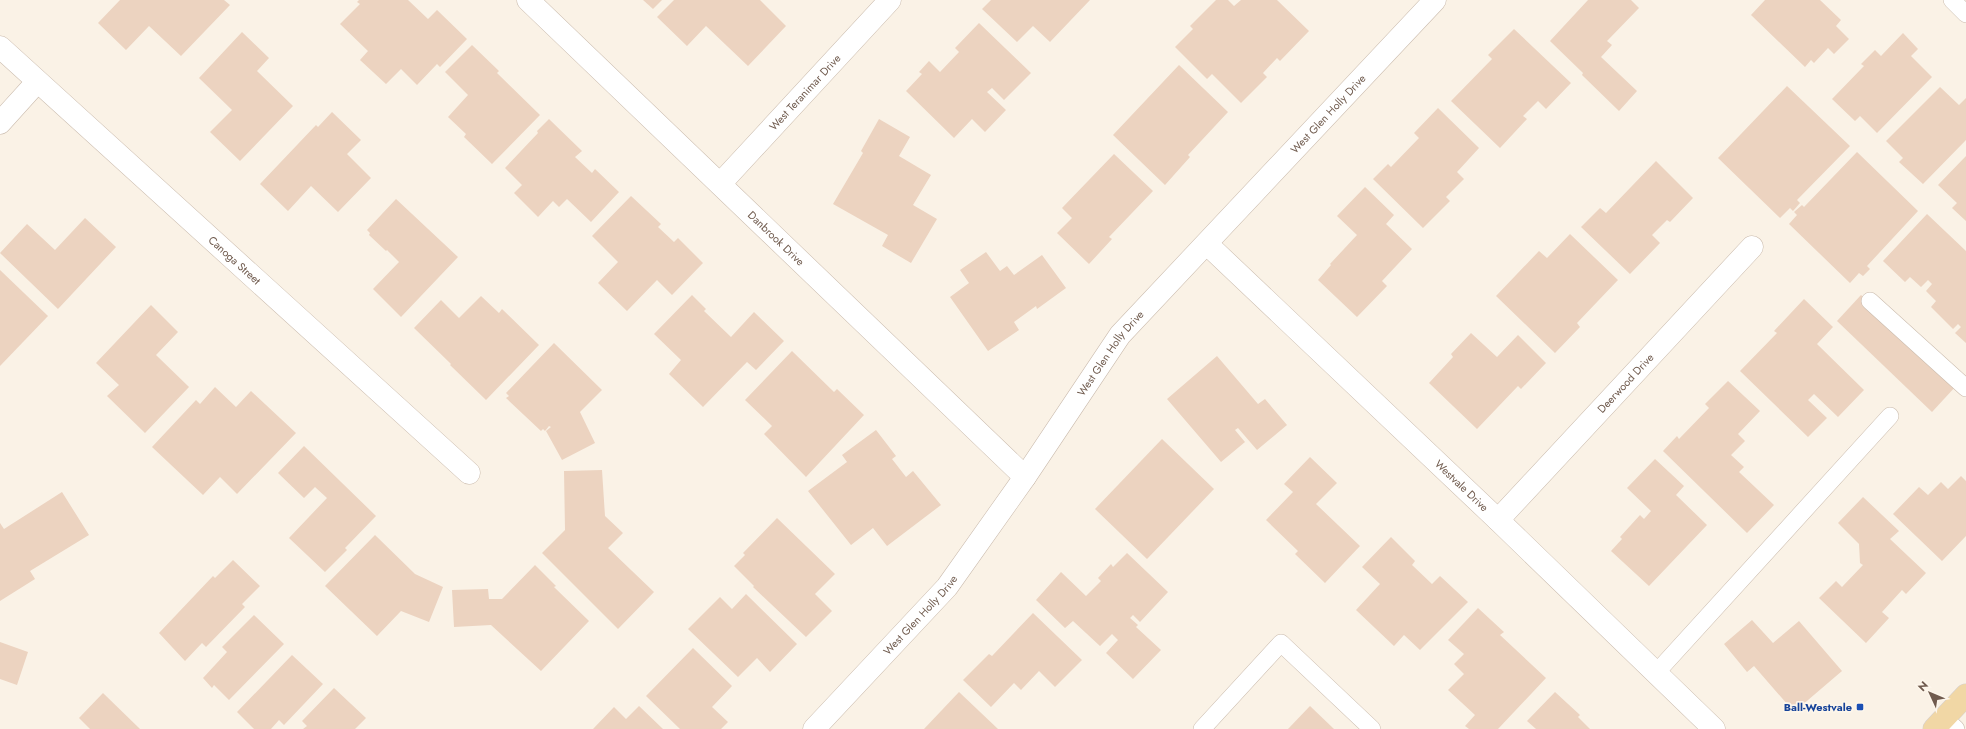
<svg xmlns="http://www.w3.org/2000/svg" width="1966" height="729" viewBox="0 0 1966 729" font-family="Jost,sans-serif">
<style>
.building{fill:#ecd3c0}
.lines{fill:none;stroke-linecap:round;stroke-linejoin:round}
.lane-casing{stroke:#cabbad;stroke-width:18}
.street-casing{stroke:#cabbad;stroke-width:23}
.primary-casing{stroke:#d7d1cd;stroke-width:23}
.lane{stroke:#fff;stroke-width:17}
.street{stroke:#fff;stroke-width:22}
.primary{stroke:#f1d7a5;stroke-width:22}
.transit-dot{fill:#1a4fb4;stroke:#fdf6eb;stroke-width:1.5}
.labels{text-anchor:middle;stroke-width:3.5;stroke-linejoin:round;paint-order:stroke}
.street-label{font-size:11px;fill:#705b4e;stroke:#fdf6eb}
.transit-label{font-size:11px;font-weight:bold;fill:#164399;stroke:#fdf6eb;text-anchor:end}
</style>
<rect width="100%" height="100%" fill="#faf2e6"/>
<g class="building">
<polygon points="120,0 224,0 230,5 181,56 149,26 126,50 98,23"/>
<polygon points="359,0 408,0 428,19 437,10 467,39 440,67 437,64 417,85 401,69 386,84 360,60 368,51 340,24 360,4 357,2"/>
<polygon points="643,0 662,0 653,9"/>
<polygon points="674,0 760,0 786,26 748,66 706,26 687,46 657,17"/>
<polygon points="991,0 1090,0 1050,42 1033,26 1017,42 982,9"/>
<polygon points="1216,0 1228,0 1234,6 1241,0 1277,0 1309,31 1280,61 1277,58 1263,73 1267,77 1241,103 1212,74 1207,79 1175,47 1193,29 1190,26"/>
<polygon points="1588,0 1631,0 1639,8 1607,41 1612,45 1601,57 1637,91 1619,111 1582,75 1583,73 1550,41"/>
<polygon points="1765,0 1820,0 1841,20 1836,26 1849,39 1834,54 1828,48 1814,63 1811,60 1805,67 1751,15"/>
<polygon points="979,23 1031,73 1004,100 992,88 987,92 1006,110 985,132 972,119 954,138 906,91 922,74 919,72 929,61 940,72 959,52 955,48"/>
<polygon points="1514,29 1571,83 1546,109 1538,101 1523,116 1527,119 1500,148 1451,101 1492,59 1488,55"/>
<polygon points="242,32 269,58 257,71 293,106 240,161 210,132 232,110 199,78"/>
<polygon points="1903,33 1918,49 1911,56 1932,77 1877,133 1860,116 1855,121 1832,99 1864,66 1861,64 1875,50 1881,56"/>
<polygon points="472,45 499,71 497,73 540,115 492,164 464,137 466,134 448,117 468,95 445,72"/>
<polygon points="1179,65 1228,112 1188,155 1190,157 1165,185 1113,135"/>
<polygon points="1787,86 1850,146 1797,200 1800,203 1793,211 1790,208 1780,218 1718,158"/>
<polygon points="1940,87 1959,105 1966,98 1966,140 1923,184 1899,162 1903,158 1886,141"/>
<polygon points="1438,108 1479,148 1457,172 1464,179 1446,197 1450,201 1423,228 1373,179 1388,164 1391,167 1419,138 1414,133"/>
<polygon points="332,112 361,140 347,154 371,178 338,212 311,186 288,211 260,184 316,125 318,127"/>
<polygon points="549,119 582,151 575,157 592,173 595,169 619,192 591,222 567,199 559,207 553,201 538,217 514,193 522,185 505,168 538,133 537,131"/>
<polygon points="879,119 910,137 899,156 931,175 913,205 937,219 911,263 882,246 888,235 833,204 863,153 861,151"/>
<polygon points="1857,152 1918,211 1867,266 1870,269 1863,276 1859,273 1850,283 1789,224 1797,215 1794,212 1802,205 1804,207"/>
<polygon points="1114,154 1153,191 1109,237 1112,239 1089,264 1057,233 1072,218 1062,208"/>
<polygon points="1966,156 1966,221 1952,208 1957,203 1938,185"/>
<polygon points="1656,161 1693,198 1670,222 1667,220 1652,235 1660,243 1630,274 1581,227 1600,208 1606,213"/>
<polygon points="1365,187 1394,215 1386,224 1412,249 1382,281 1387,286 1357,317 1318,280 1331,265 1330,264 1357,235 1337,216"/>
<polygon points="631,196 661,224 658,227 674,242 678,238 703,263 672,295 657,280 627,311 598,283 618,262 592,236"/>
<polygon points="396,199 458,257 401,317 373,289 399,262 387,250 386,251 369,235 370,233 367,230"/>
<polygon points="1927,214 1966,251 1966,343 1955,333 1961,327 1958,324 1953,329 1931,307 1936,301 1926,291 1932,284 1928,280 1921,287 1910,277 1905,282 1883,261"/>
<polygon points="85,218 116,247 58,309 0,253 27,224 55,250"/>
<polygon points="1570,234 1618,280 1577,323 1580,327 1555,353 1496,296 1539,251 1547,258"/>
<polygon points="986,252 1000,271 1007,266 1014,275 1042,255 1066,288 1037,309 1036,306 1014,322 1019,330 988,351 950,297 969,283 960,270"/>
<polygon points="0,270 48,316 0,366"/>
<polygon points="692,295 706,309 704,311 731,337 754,312 784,341 756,370 747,362 703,407 669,374 681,360 654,334"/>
<polygon points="1861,295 1956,386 1932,412 1837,321"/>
<polygon points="481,296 499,313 502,309 539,345 486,400 450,365 451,364 414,328 441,300 459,318"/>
<polygon points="1804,299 1833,327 1817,344 1864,390 1838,417 1814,394 1808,400 1827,418 1808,437 1740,371 1777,333 1774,331"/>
<polygon points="151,305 178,332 156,355 189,387 145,433 107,396 119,385 96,363"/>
<polygon points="1471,333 1497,357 1518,335 1546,363 1521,389 1518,386 1477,429 1429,383 1453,357 1451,354"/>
<polygon points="554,343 602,390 580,412 595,443 562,460 546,431 551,427 549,426 545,431 543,429 541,431 506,398 509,396 506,393"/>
<polygon points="792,351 834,392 837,389 864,415 806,477 764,434 772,426 745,400"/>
<polygon points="1217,356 1258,404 1265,399 1287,425 1257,450 1238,428 1235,430 1245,442 1221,462 1167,399"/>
<polygon points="1728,381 1760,411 1738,434 1745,441 1731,455 1744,467 1739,472 1774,505 1747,533 1663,451 1677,436 1679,439 1709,408 1705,404"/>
<polygon points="215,387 236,407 251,391 296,433 237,494 220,477 203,495 152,447 196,400 200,404"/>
<polygon points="876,430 896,456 892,459 906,477 913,471 941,505 887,546 873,528 851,545 808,491 847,462 842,455"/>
<polygon points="1162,439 1214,489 1147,559 1095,509"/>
<polygon points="304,446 376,516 345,548 347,550 325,572 289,538 327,498 315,487 304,498 278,473"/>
<polygon points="1310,457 1337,483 1316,504 1360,546 1325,583 1295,554 1298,551 1266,520 1293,492 1284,484"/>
<polygon points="1655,459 1684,486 1676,495 1707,525 1649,586 1611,551 1622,539 1620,537 1640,515 1644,519 1651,511 1627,488"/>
<polygon points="602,470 605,516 623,533 608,548 654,592 618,629 542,553 565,530 564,471"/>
<polygon points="1961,476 1966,481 1966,536 1942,561 1893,514 1919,487 1928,495 1941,482 1948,489"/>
<polygon points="62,492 89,535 30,571 35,579 0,601 0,523 4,529"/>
<polygon points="1863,497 1899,531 1890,539 1926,573 1906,594 1902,590 1882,612 1889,618 1866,643 1819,598 1836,581 1842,587 1863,565 1860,563 1859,544 1838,523"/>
<polygon points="777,518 835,574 815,594 832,611 806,637 753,587 754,586 734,566 745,555 743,553"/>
<polygon points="375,535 415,574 443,587 429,622 401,611 377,636 325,586"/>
<polygon points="1391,537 1415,561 1412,565 1432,584 1440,576 1468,602 1420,650 1404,635 1394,646 1356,610 1380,584 1362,567"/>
<polygon points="1127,553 1168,592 1140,622 1133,615 1130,618 1138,625 1136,627 1161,650 1133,679 1106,653 1118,640 1112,634 1100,646 1073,621 1065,628 1036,600 1061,572 1086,596 1101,581 1098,578 1111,564 1113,567"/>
<polygon points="233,560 260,586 242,604 245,607 206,647 202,643 185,661 159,633 213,576 215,578"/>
<polygon points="535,565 556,586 554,587 589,621 541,671 491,625 454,627 452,590 488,589 489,599 502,599"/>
<polygon points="746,594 797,644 770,672 757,658 738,677 688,629 720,597 732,609"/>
<polygon points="1478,608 1504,632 1500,635 1546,678 1498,729 1469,729 1465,726 1475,715 1448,690 1464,674 1454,664 1464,654 1448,640"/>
<polygon points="1033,613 1082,660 1055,687 1039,671 1021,690 1014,683 991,707 963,680 989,654 992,656"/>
<polygon points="254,615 284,644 229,700 214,685 212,688 203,678 227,652 222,647"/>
<polygon points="1752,620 1773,643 1799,621 1842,671 1794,712 1754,666 1747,672 1724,644"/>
<polygon points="0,642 28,652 17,685 0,679"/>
<polygon points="693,648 732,686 712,707 728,722 721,729 680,729 646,696"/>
<polygon points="292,655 323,684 284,725 279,720 271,729 254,729 237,712"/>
<polygon points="334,688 366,718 355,729 303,729 307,726 302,721"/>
<polygon points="959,692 998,729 924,729"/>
<polygon points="1555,692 1580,715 1578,717 1590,729 1536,729 1527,721"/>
<polygon points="103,693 140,729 90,729 79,718"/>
<polygon points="639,706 663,729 593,729 614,707 626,719"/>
<polygon points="1310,706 1334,729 1288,729"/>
</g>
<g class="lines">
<g class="lane-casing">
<g id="lane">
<polyline points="1952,0 1966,14"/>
<polyline points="1870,301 1966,388"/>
<polyline points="1656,673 1890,416"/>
<polyline points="1944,718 1956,729"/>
<polyline points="1202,729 1281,643 1372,729"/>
</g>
</g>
<g class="street-casing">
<g id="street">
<path id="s1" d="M 528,0 L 1025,477"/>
<path id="s2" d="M 0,47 L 469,473"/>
<polyline points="0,123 37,82"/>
<path id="s3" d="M 720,184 L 890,0"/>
<path id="s4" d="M 1207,244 L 1498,520 L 1714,729"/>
<path id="s5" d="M 1498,520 L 1752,247"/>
<path id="s6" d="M 814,729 L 947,587 L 1025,477 L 1120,335 L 1435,0"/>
</g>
</g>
<g class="primary-casing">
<polyline id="primary" points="1934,729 1966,695"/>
</g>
<use href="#lane" class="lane"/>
<use href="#street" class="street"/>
<use href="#primary" class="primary"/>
</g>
<rect class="transit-dot" x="1856" y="703" width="8" height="8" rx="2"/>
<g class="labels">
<g class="street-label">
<text dy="4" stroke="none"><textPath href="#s3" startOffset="125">West Teranimar Drive</textPath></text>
<text dy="4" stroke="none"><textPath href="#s6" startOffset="804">West Glen Holly Drive</textPath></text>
<text dy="4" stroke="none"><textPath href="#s1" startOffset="344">Danbrook Drive</textPath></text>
<text dy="4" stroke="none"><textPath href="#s2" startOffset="317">Canoga Street</textPath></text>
<text dy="4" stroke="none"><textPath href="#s6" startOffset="480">West Glen Holly Drive</textPath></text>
<text dy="4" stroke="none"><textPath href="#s5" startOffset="187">Deerwood Drive</textPath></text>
<text dy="4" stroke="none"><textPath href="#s4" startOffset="351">Westvale Drive</textPath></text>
<text dy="4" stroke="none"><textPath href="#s6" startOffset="156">West Glen Holly Drive</textPath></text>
</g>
<g class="transit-label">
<text x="1852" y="711">Ball-Westvale</text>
</g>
</g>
<g transform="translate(1930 693) rotate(314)" stroke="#fdf6eb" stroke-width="3" paint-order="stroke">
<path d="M0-3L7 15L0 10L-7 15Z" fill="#705b4e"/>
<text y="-6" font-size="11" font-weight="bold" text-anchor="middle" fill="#705b4e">N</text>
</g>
</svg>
